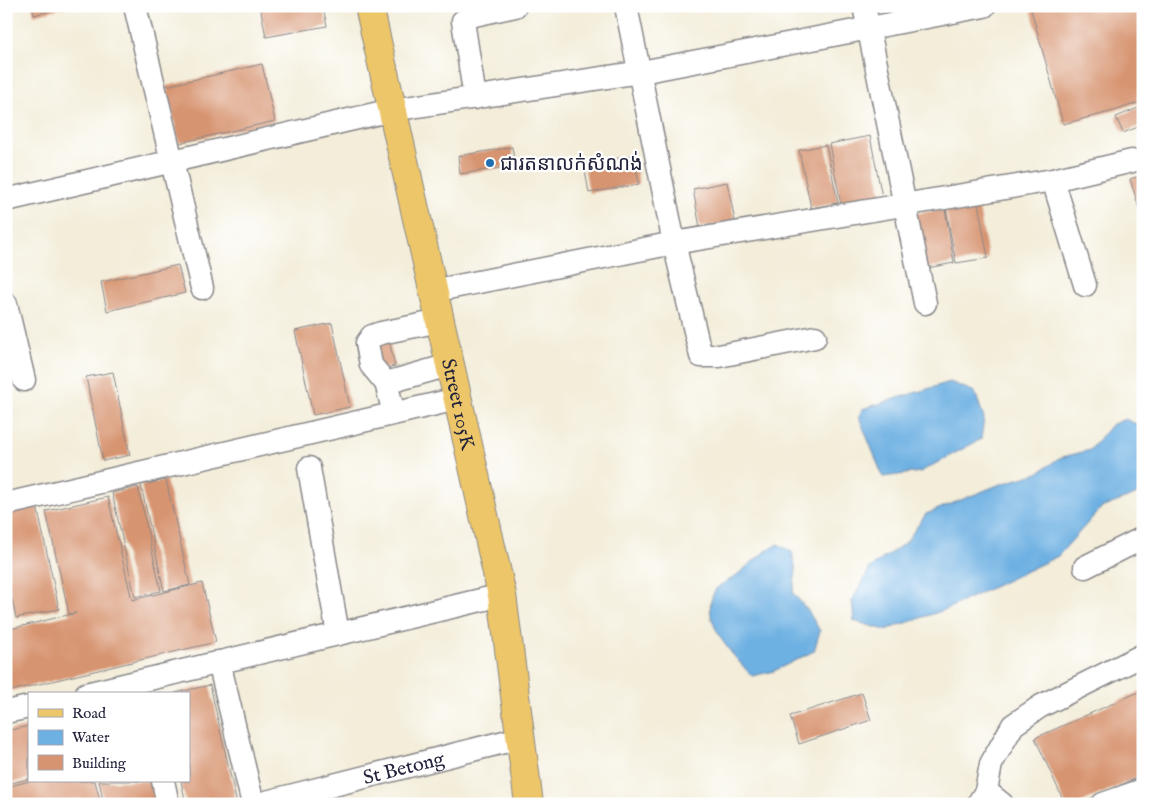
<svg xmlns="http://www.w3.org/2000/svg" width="1149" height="810" viewBox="0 0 1149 810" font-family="'IM FELL English','Noto Sans Khmer',serif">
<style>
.water{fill:#6db0e2;stroke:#48698e}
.building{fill:#d79471}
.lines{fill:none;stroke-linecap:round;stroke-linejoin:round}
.minor-casing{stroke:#8a888a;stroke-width:25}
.major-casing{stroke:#8a888a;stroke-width:30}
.minor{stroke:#fff;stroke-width:22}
.major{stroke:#ecc669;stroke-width:28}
.poi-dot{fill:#1f6fb2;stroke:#fff;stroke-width:2}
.labels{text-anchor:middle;stroke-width:4.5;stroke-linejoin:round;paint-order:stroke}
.poi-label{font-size:20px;fill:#22223b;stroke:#fff;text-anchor:start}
.street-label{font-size:20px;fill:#22223b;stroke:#fff}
</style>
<rect width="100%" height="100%" fill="#fff"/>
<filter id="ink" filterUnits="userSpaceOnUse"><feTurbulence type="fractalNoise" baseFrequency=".02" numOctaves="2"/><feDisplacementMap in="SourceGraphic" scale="10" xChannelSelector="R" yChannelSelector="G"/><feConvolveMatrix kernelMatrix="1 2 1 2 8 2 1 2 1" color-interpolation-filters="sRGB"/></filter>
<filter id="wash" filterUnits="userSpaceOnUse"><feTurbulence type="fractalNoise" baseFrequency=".0096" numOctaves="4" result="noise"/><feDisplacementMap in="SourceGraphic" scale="20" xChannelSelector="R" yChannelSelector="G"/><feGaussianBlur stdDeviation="1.12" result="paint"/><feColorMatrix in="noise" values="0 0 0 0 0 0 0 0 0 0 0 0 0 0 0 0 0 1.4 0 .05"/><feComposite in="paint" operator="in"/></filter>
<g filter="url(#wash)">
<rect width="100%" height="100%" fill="#f3edd9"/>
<g class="water">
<polygon points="950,382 975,392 984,418 981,439 920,472 883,477 859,417 862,409"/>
<polygon points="1125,419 1143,427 1143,489 1135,495 1101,508 1058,556 947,609 885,630 854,621 852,601 870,568 906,542 926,514 998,485 1038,473 1059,458 1090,450 1111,425"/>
<path d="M 778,544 L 792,552 L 796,571 L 793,593 L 809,612 L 820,631 L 814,651 L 774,671 L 752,676 C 734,656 696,619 716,589 C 721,583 732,580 738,574 C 752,563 762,552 778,544 Z"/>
</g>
<g id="blocks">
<g class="building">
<polygon points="32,6 66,6 66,7 34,15"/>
<polygon points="260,6 323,6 327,26 266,37"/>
<polygon points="1030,6 1143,6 1143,101 1114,111 1063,124"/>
<polygon points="262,64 275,121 179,143 166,86"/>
<polygon points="1143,106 1143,125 1123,133 1116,117"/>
<polygon points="870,136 882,197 841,205 829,144"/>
<polygon points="826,145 838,203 811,208 799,150"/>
<polygon points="512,147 515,166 460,174 458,156"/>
<polygon points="634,155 639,184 589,193 584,165"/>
<polygon points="1143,175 1143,218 1142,218 1130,179"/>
<polygon points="727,182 735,221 700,228 693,189"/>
<polygon points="978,203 988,258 956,263 946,209"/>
<polygon points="945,209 954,263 922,269 913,214"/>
<polygon points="178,265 185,293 107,311 101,282"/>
<polygon points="332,323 350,407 313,415 295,331"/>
<polygon points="389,340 395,366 378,370 372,343"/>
<polygon points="113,372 130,455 103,461 86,377"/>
<polygon points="166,480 190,585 164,591 141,485"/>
<polygon points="138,487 161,591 135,597 112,493"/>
<polygon points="108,497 132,600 202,583 216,642 6,692 6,630 76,613 69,614 46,511"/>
<polygon points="37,506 59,609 16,618 6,571 6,512"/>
<polygon points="210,685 237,804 186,804 181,781 189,781 189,694 175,693"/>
<polygon points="1143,690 1143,775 1078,804 1065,804 1035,738"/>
<polygon points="862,693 871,720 799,744 790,716"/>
<polygon points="29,726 29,779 6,784 6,731"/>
<polygon points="30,781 95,781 101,804 6,804 6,787"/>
<polygon points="99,781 152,781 157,804 104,804"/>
</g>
</g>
</g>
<g filter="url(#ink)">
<use href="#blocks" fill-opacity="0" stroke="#8a888a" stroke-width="1"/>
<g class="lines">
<g class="minor-casing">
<g id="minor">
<polyline points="135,6 202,288"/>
<polyline points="626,6 674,243 701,356 719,356 815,337"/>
<polyline points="864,6 925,303"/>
<polyline points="475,98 463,21 470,16 515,6"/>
<polyline points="1053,180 1085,285"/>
<polyline points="6,200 392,110 641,72 984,6"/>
<polyline points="433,291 674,243 1053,180 1132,161"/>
<polyline points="6,304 24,380"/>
<polyline points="386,383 449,365"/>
<polyline points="394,413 386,383 371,365 367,343 372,336 381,333 440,321"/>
<polyline points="309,468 338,634"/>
<polyline points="6,504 457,399"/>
<polyline points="1085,567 1143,538"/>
<polyline points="219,662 253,804"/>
<polyline points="86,694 502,595"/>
<polyline points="6,712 29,707"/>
<polyline points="163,781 168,804"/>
<polyline points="986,791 1002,804"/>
<path id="s1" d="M 258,804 L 520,738"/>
<polyline points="978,804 986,791 991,764 1013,725 1041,706 1143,655"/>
<polyline points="1103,804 1143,790"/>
</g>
</g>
<g class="major-casing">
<g id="major">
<path id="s2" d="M 369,6 L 502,595 L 529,804"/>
</g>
</g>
<use href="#minor" class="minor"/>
<use href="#major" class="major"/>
</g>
</g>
<circle class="poi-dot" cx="490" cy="163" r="5"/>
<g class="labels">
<g class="poi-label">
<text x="500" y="170">ជារតនាលក់សំណង់</text>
</g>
<g class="street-label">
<text dy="7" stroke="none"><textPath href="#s2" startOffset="408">Street 105K</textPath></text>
<text dy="7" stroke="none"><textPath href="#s1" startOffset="150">St Betong</textPath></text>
</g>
</g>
<rect width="1149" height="810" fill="none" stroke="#fff" stroke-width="25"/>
<rect x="28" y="692" width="162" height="90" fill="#ffffff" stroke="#a7a7b1"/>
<rect x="38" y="709" width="25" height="8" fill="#ecc669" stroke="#a7a7b1"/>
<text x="72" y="718" font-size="15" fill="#22223b">Road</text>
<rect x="38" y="730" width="25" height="15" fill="#6db0e2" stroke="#a7a7b1"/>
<text x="72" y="742" font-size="15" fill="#22223b">Water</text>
<rect x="38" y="755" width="25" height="15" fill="#d79471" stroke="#a7a7b1"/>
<text x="72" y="768" font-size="15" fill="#22223b">Building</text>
</svg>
